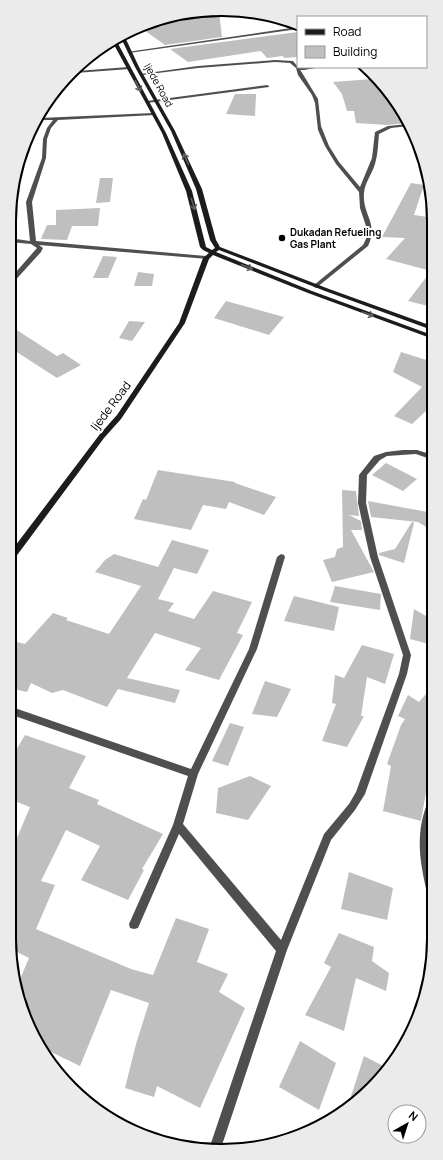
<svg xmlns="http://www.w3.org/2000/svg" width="443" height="1160" viewBox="0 0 443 1160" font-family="Manrope,sans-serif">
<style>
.building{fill:#bfbfbf}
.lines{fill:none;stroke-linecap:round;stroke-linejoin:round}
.service{fill:#4f4f4f;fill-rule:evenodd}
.minor{fill:#4f4f4f;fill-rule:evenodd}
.secondary{fill:#1c1c1c;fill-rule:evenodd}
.oneway{stroke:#606060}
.poi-dot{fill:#000;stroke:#fff;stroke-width:1.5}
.labels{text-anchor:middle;stroke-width:4;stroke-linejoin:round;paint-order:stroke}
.far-street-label{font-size:10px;fill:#000;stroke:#fff}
.far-poi-label{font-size:10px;font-weight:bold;fill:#000;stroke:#fff;text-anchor:start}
.street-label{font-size:12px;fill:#000;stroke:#fff}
.rim{fill:none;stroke:#000;stroke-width:2}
</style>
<rect width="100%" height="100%" fill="#fff"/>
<g class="building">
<polygon points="211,12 219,12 222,37 165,45 144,30 164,26 159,23 177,17"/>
<polygon points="298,32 298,57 284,58 283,56 267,58 261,51 188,62 170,49"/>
<polygon points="372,79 375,83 382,82 407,123 387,125 356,123 354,111 347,111 342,94 333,82"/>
<polygon points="235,94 256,94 255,116 226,114"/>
<polygon points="100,178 113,178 110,202 96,203"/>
<polygon points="411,183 424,185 414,215 428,217 428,225 432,226 432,307 408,301 431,271 386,259 405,238 382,237"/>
<polygon points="100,208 98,226 72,226 67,240 41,239 47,225 56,225 56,210"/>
<polygon points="103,256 117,257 108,278 93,278"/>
<polygon points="138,272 154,274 152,286 134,286"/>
<polygon points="226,301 284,317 269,335 214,318"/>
<polygon points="129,321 145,322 132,341 119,338"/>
<polygon points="9,325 57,356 63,353 81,365 57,378 9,347"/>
<polygon points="401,352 433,362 433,413 427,410 412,424 394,416 422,387 393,372"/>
<polygon points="386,463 417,479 403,491 372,475"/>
<polygon points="158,470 235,482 235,483 276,497 264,515 229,502 226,509 203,505 191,530 134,519 143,499 146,500"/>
<polygon points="342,490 356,491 359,516 349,515 361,521 362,530 351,530 374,572 332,582 323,560 335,557 337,549 343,547"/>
<polygon points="368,501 433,513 433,531 418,522 371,517"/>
<polygon points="412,522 414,523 404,563 379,555 379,553 395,549"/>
<polygon points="172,540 209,550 197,574 174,568 158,599 174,603 168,611 194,619 213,591 252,602 237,633 243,635 219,680 185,670 201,648 155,633 127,678 180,690 175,703 118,689 107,707 63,690 52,693 31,683 27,692 9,688 9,648 13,641 25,644 53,613 68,618 66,620 109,634 141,586 95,572 105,560 114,554 158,567"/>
<polygon points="335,586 381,594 380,610 330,602"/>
<polygon points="294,596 339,607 334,631 284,621"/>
<polygon points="414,609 426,616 428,626 433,629 433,636 429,644 410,639"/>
<polygon points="362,645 394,654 385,684 367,677 361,716 364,716 347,747 322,741 336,704 332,703 335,675 344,678"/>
<polygon points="265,681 291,689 277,717 252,714"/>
<polygon points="431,688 429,736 434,738 434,771 426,792 421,821 383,811 391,766 387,764 401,725 405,719 398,716 408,695 419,702"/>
<polygon points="230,723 244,727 228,766 212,761"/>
<polygon points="25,735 86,756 69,788 99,800 97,804 163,834 142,869 144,870 128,900 81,880 100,846 66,830 41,881 55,885 36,929 131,969 153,975 176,918 209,929 197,962 228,974 219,992 245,1008 200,1108 157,1086 154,1097 125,1088 136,1044 149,1003 111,990 80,1066 45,1049 20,1007 17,986 29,958 11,949 9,938 9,857 30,807 9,799 9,762"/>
<polygon points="250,776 271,786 248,820 216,813 218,788"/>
<polygon points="349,872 393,888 387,920 341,909"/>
<polygon points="339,933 374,947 372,961 389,973 386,991 356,978 344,1031 305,1015 331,967 324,963"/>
<polygon points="300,1041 336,1063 319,1110 279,1087"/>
<polygon points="364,1056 389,1069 347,1108 355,1084"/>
</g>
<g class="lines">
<polygon class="service" points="267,85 269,86 269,87 147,103 145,102 147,101"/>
<g class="minor">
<polygon points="194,11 201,11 185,14"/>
<polygon points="298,27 298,29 129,53 127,52"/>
<path d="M 275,60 L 293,61 L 298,67 L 321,67 L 304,70 L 300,70 L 301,71 L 318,99 L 321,126 L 329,146 L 339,162 L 360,187 L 372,158 L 375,132 L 388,126 L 408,124 L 409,126 L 391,128 L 379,134 C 378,144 378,154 375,164 C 372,174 365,182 364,193 C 362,215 379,223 368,246 L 316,288 L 313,286 L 314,285 L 363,245 L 366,239 L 367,232 L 366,226 L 360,208 L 359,192 L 336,164 L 325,146 L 318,130 L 315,103 L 312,95 L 298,75 L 296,68 L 290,63 L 275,62 L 198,68 L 142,75 L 140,74 L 198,66 Z"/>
<polygon points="128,67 130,67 130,69 75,73 77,71"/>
<polygon points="153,113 155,114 155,115 58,120 51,128 47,139 46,158 32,202 36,241 206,256 208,257 208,259 39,245 43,248 41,252 11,285 9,286 9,280 37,248 31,244 9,242 9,238 30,241 26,202 42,158 43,139 47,128 53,120 39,120 40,118"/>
<polygon points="9,306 12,308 14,314 13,315 9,315"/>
<polygon points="403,450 417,450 433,455 433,460 416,454 387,456 380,460 367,475 366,503 378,557 411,655 407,674 365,794 355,810 331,840 287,950 221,1148 209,1149 276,951 179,834 138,928 134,929 130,928 129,924 173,825 188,776 9,714 9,706 191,769 249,649 277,557 281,554 284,555 285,557 257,649 198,774 183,824 281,940 324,834 349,804 356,792 399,674 403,655 370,557 358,503 359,475 374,456 386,452"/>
<path d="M 434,794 L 434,809 L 430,835 L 430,848 L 434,877 L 434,906 L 430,904 L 429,901 C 420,863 413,832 431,795 Z"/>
</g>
<polygon class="secondary" points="124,35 139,67 175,131 202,189 216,240 220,247 329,289 432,326 432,330 325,291 219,250 216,252 312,291 432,335 433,339 308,293 213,255 209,259 185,323 121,419 104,438 12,562 9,563 9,554 100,434 117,415 179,323 203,258 209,253 203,250 200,247 186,191 162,133 112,41 115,38 166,133 192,191 206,247 212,250 215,248 210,240 196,189 171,131 135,67 120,36"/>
</g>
<defs><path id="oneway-shaft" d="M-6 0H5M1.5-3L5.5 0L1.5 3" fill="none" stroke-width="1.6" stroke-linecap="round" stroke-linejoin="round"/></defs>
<g class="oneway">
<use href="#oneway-shaft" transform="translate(138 86) rotate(63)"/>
<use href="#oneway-shaft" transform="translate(186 159) rotate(-114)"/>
<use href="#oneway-shaft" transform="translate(193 204) rotate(72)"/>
<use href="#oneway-shaft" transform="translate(247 267) rotate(21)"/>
<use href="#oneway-shaft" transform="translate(368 314) rotate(20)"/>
</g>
<circle class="poi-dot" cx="282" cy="238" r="4"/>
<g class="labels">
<g class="far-street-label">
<text transform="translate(159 85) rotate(61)" y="4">Ijede Road</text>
</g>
<g class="far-poi-label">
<text x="290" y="236">Dukadan Refueling<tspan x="290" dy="12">Gas Plant</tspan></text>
</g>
<g class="street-label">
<text transform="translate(111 406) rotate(-53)" y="4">Ijede Road</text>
</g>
</g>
<path d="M0 0H443V1160H0ZM221 16H222A205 205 0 0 1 427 221V939A205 205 0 0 1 222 1144H221A205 205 0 0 1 16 939V221A205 205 0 0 1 221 16Z" fill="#ebebeb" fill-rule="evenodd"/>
<path class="rim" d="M221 16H222A205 205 0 0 1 427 221V939A205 205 0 0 1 222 1144H221A205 205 0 0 1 16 939V221A205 205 0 0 1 221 16Z"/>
<rect x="297" y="16" width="130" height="52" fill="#ffffff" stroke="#999999"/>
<rect x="305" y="29" width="20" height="6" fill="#1c1c1c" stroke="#999999"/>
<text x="333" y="36" font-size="12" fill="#000000">Road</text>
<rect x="305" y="46" width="20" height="12" fill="#bfbfbf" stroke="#999999"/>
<text x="333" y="56" font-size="12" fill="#000000">Building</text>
<g transform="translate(407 1124) rotate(39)"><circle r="19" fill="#ffffff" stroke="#999999"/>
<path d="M0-3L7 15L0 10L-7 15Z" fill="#000000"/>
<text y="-6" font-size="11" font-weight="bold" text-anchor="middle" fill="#000000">N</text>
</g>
</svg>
